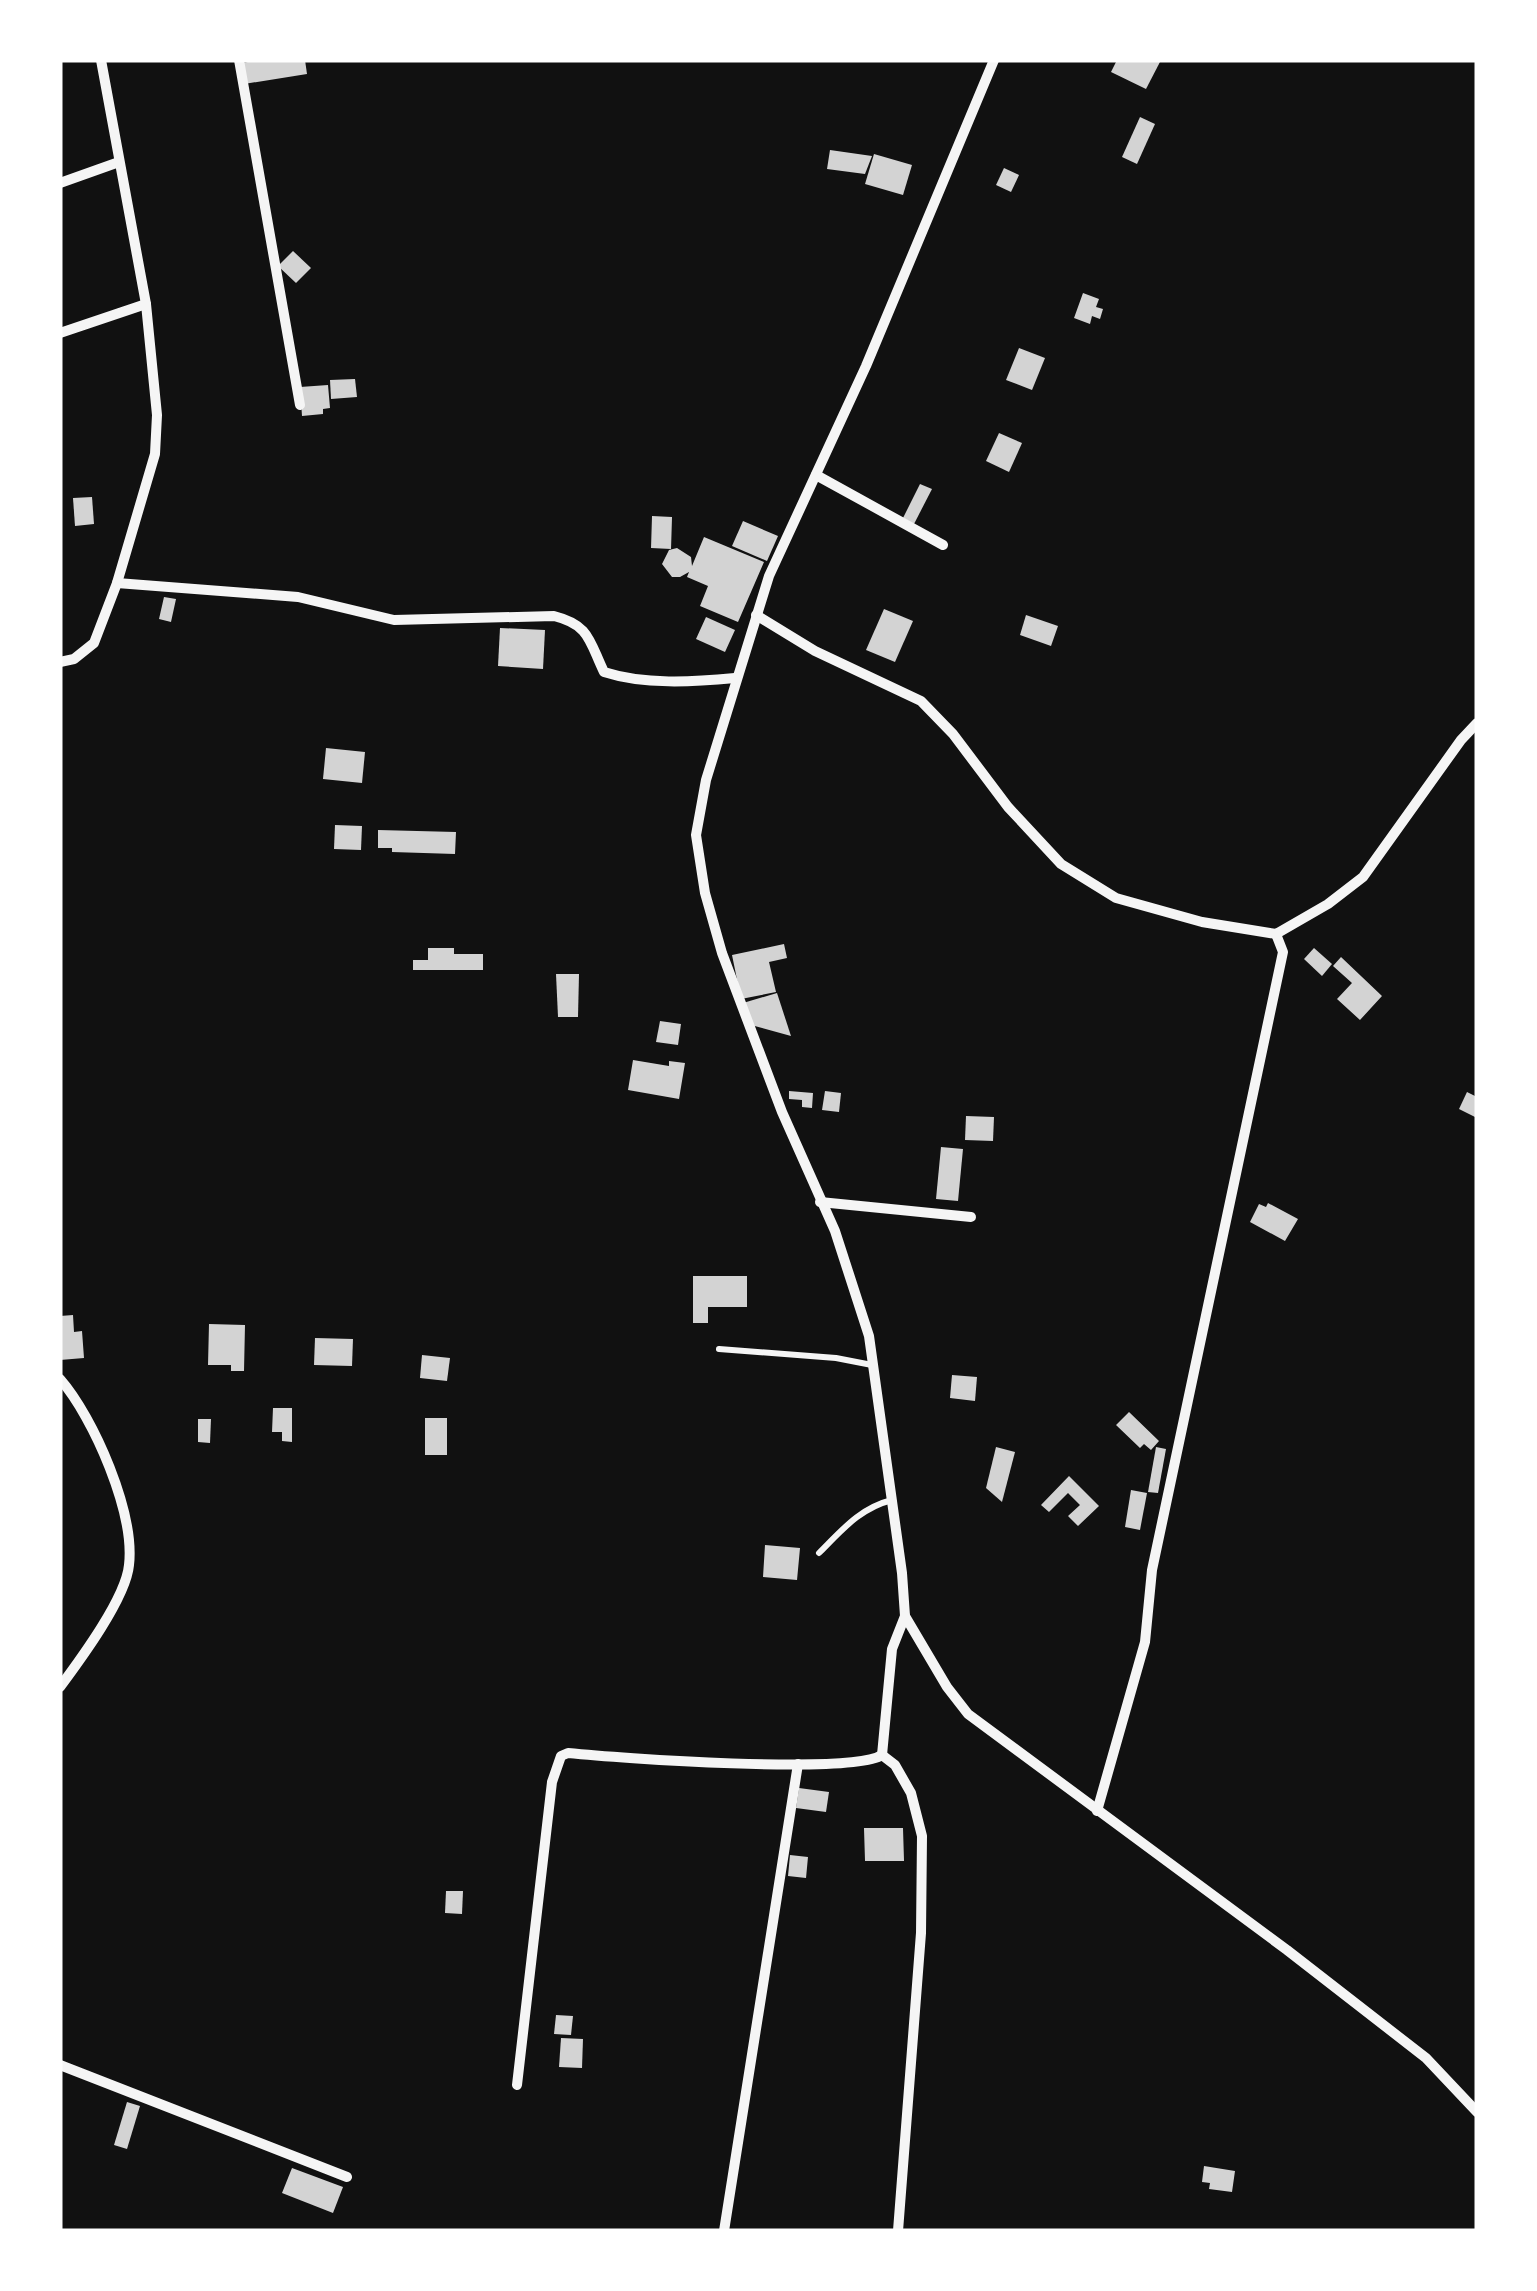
<svg xmlns="http://www.w3.org/2000/svg" width="1537" height="2291" viewBox="0 0 1537 2291" font-family="Cabin,sans-serif">
<style>
.building{fill:#d3d3d3}
.lines{fill:none;stroke-linecap:round;stroke-linejoin:round}
.service{stroke:#f5f5f5;stroke-width:6}
.minor{stroke:#f5f5f5;stroke-width:10}
</style>
<rect width="100%" height="100%" fill="#111"/>
<g class="building">
<polygon points="261,60 305,60 307,74 244,84 241,63"/>
<polygon points="1117,60 1161,60 1146,89 1111,72"/>
<polygon points="1140,117 1155,124 1137,164 1122,157"/>
<polygon points="830,150 872,156 865,174 827,169"/>
<polygon points="874,154 912,165 903,195 865,184"/>
<polygon points="1004,168 1019,175 1011,192 996,185"/>
<polygon points="293,251 311,268 296,283 278,266"/>
<polygon points="1083,293 1099,299 1096,307 1103,309 1100,319 1092,316 1090,324 1074,318"/>
<polygon points="1019,348 1045,358 1032,390 1006,380"/>
<polygon points="355,379 357,397 331,399 330,380"/>
<polygon points="328,385 330,408 323,409 323,414 302,416 300,387"/>
<polygon points="999,433 1022,443 1009,472 986,461"/>
<polygon points="920,484 932,489 914,524 903,518"/>
<polygon points="92,497 94,524 75,526 73,498"/>
<polygon points="652,516 672,517 671,549 651,548"/>
<polygon points="743,521 778,536 767,561 732,546"/>
<polygon points="704,537 764,562 738,622 700,606 708,586 687,577 689,572 680,577 672,577 662,564 669,550 677,548 691,557 692,566"/>
<polygon points="164,597 176,599 171,622 159,619"/>
<polygon points="884,609 913,621 895,662 866,650"/>
<polygon points="1026,615 1058,626 1051,646 1020,635"/>
<polygon points="706,617 735,630 725,652 696,639"/>
<polygon points="500,628 545,630 543,669 498,666"/>
<polygon points="326,748 365,752 362,783 323,779"/>
<polygon points="335,825 362,826 361,850 334,849"/>
<polygon points="378,830 456,832 455,854 392,852 392,848 378,848"/>
<polygon points="784,944 787,958 769,962 776,992 741,999 732,955"/>
<polygon points="428,948 454,948 454,954 483,954 483,970 413,970 413,960 428,960"/>
<polygon points="1314,948 1332,964 1322,976 1304,959"/>
<polygon points="1341,957 1382,996 1360,1020 1337,999 1352,983 1333,966"/>
<polygon points="556,974 579,974 578,1017 558,1017"/>
<polygon points="777,993 791,1036 751,1025 743,1003"/>
<polygon points="660,1021 681,1024 678,1045 656,1042"/>
<polygon points="633,1060 669,1066 669,1061 685,1063 679,1099 628,1090"/>
<polygon points="789,1091 813,1093 812,1108 802,1107 802,1100 789,1099"/>
<polygon points="825,1091 841,1093 839,1112 822,1110"/>
<polygon points="1467,1092 1477,1097 1477,1118 1459,1109"/>
<polygon points="966,1116 994,1117 993,1141 965,1140"/>
<polygon points="941,1147 963,1149 958,1201 936,1199"/>
<polygon points="1268,1203 1298,1219 1285,1241 1250,1222 1259,1204 1266,1207"/>
<polygon points="693,1276 747,1276 747,1307 708,1307 708,1323 693,1323"/>
<polygon points="73,1315 74,1332 82,1331 84,1358 60,1360 60,1316"/>
<polygon points="209,1324 245,1325 244,1371 231,1371 231,1365 208,1365"/>
<polygon points="315,1338 353,1339 352,1366 314,1365"/>
<polygon points="422,1355 450,1358 447,1381 420,1378"/>
<polygon points="952,1375 977,1377 975,1401 950,1398"/>
<polygon points="273,1408 292,1408 292,1442 282,1441 282,1432 272,1432"/>
<polygon points="1129,1412 1159,1441 1151,1450 1144,1444 1140,1448 1116,1425"/>
<rect x="425" y="1418" width="22" height="37"/>
<polygon points="198,1419 211,1419 210,1443 198,1442"/>
<polygon points="996,1447 1015,1452 1002,1502 986,1488"/>
<polygon points="1156,1447 1166,1449 1158,1493 1148,1492"/>
<polygon points="1069,1476 1099,1506 1078,1526 1068,1516 1080,1505 1068,1493 1049,1512 1041,1505"/>
<polygon points="1131,1490 1147,1493 1140,1530 1125,1527"/>
<polygon points="765,1545 800,1548 797,1580 763,1577"/>
<polygon points="799,1788 829,1792 826,1812 796,1808"/>
<polygon points="864,1828 903,1828 904,1861 865,1861"/>
<polygon points="790,1855 808,1857 806,1878 788,1876"/>
<polygon points="446,1891 463,1891 462,1914 445,1913"/>
<polygon points="556,2015 573,2016 571,2035 554,2034"/>
<polygon points="561,2038 583,2039 582,2068 559,2067"/>
<polygon points="127,2102 140,2106 127,2149 114,2145"/>
<polygon points="1204,2166 1235,2171 1232,2192 1209,2189 1210,2183 1202,2182"/>
<polygon points="292,2168 343,2187 333,2213 282,2193"/>
</g>
<g class="lines">
<g class="service">
<polyline points="719,1349 836,1358 872,1365"/>
<path d="M 819,1553 C 842,1530 860,1508 892,1500"/>
</g>
<g class="minor">
<polyline points="239,60 300,405"/>
<polyline points="994,60 866,366 769,576 706,780 696,835 705,893 722,953 782,1112 835,1231 869,1336 902,1573 905,1616 947,1687 968,1714 1287,1950 1426,2058 1477,2112"/>
<polyline points="60,183 119,162"/>
<polyline points="60,333 146,304"/>
<polyline points="816,475 943,545"/>
<path d="M 117,583 L 298,597 L 394,620 L 554,616 C 590,625 589,641 604,672 C 644,685 693,682 735,678"/>
<polyline points="756,615 815,651 921,701 953,734 1008,807 1061,864 1116,898 1202,922 1276,934 1328,904 1363,877 1461,740 1477,723"/>
<polyline points="60,662 74,659 94,643 117,583 155,454 157,415 146,304 101,60"/>
<polyline points="820,1202 971,1217"/>
<path d="M 60,1379 C 94,1418 135,1513 129,1565 C 126,1598 80,1660 60,1687"/>
<polyline points="882,1755 895,1765 911,1793 922,1836 921,1933 898,2231"/>
<polyline points="882,1755 892,1649 905,1616"/>
<polyline points="1097,1811 1145,1642 1152,1570 1283,952 1276,934"/>
<polyline points="60,2065 347,2177"/>
<path d="M 517,2085 L 552,1782 L 561,1756 L 568,1753 C 617,1758 852,1775 882,1755"/>
<polyline points="724,2231 798,1764"/>
</g>
</g>
<rect width="1537" height="2291" fill="none" stroke="#ffffff" stroke-width="125"/>
</svg>
